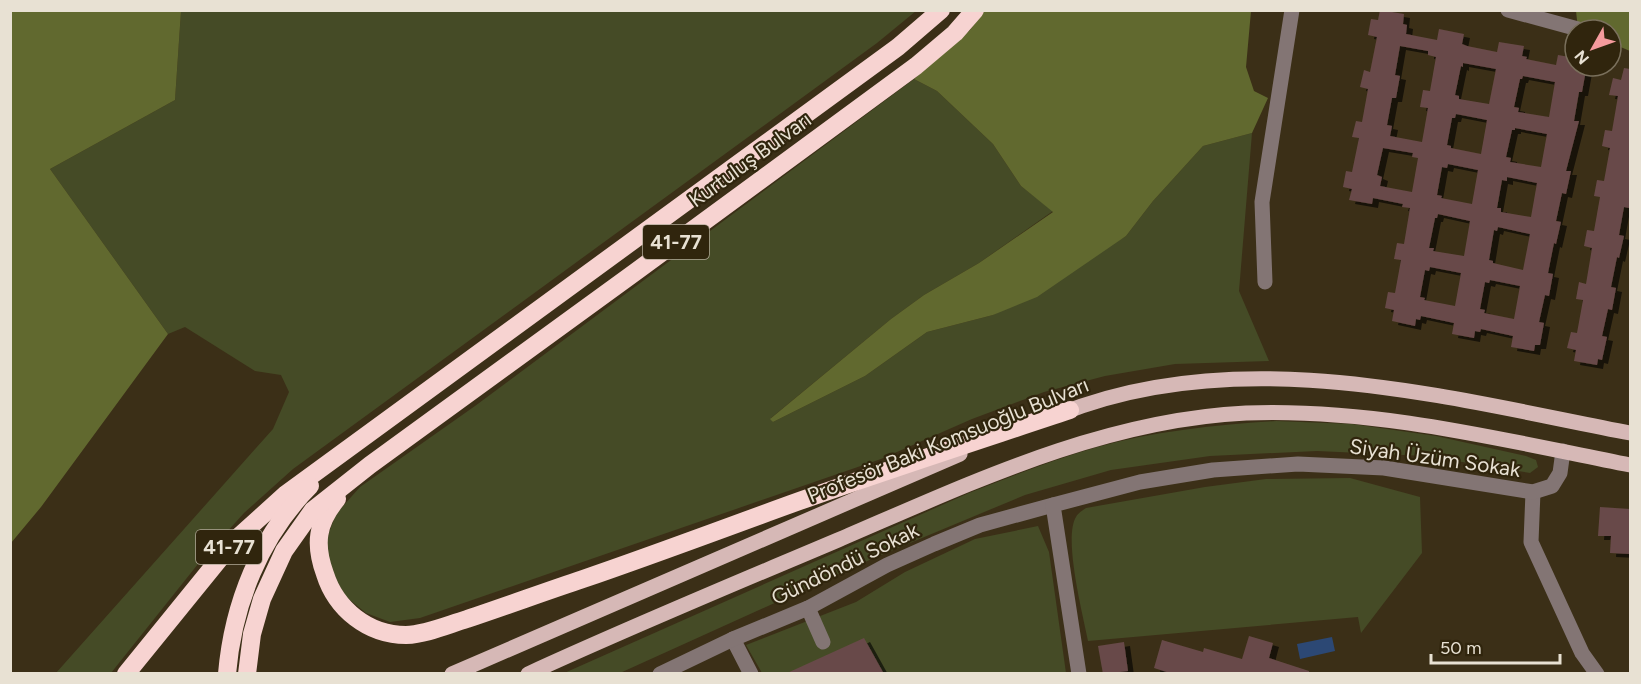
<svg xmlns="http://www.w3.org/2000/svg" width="1641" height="684" viewBox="0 0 1641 684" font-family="Figtree,sans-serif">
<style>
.green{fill:#454b26}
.forest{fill:#61692f}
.water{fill:#2c4874}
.building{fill:#684a48;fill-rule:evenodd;filter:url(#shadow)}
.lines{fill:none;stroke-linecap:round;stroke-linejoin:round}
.minor{stroke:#837574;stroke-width:15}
.major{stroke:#d6b8b6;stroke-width:15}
.highway{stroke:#f7d3d1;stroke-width:18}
.labels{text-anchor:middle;stroke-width:4.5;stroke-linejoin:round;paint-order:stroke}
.shield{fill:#30250d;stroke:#b1a998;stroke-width:1.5}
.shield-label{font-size:20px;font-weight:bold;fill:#e8e1d3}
.street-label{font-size:21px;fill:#e8e1d3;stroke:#30250d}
</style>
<defs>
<filter id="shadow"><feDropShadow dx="6" dy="4" stdDeviation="0" flood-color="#0009"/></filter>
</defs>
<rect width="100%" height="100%" fill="#3b2f17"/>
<g class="green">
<polygon points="181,11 916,11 877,43 293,469 244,513 198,564 111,673 56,673 273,429 289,392 281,375 255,371 185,327 168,334 50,169 175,100"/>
<polygon points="914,79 937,91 993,144 1021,186 1053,211 979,263 924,295 891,319 771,418 773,422 865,376 927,332 993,315 1126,236 1153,201 1203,146 1252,133 1239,291 1269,361 1175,364 1105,376 1044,392 972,419 881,459 420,618 390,622 366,613 345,596 331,571 325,543 336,514 360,487 475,406"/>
<path d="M 1276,421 L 1352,424 L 1436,436 L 1526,456 L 1536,460 L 1538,467 L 1530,473 L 1425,456 L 1317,451 L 1210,456 L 1111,470 L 1025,495 L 874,558 L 620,673 L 562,674 L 969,493 C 1010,477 1052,460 1094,448 C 1153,431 1216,425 1276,421 Z"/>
<path d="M 1350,478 L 1420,497 L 1422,553 L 1361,633 L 1358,617 L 1088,641 C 1083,615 1063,538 1076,517 C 1078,513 1083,510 1086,508 L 1205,487 L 1266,479 Z"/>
<polygon points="1038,526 1049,552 1066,673 762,673 746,645 856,602 905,572 975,539"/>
</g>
<g class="forest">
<polygon points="11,10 181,11 175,100 50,169 168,334 41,507 11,543"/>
<polygon points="984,11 1251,11 1246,67 1254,91 1268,98 1252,133 1203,146 1153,201 1126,236 1037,297 993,315 927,332 865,376 773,422 770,419 891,319 924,295 979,263 1053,212 1021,186 993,144 937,91 914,79 970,30"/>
<polygon points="1576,11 1630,11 1630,51 1611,43 1611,30 1578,29"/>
</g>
<polygon class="water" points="1332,637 1335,651 1300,659 1297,644"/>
<g class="building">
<path d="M 1380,10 L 1404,14 L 1403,24 L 1407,25 L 1406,34 L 1437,40 L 1439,29 L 1464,34 L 1462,44 L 1467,46 L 1497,52 L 1499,42 L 1524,46 L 1522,56 L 1527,57 L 1526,59 L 1556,65 L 1558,55 L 1575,58 L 1575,66 L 1582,66 L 1582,69 L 1586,70 L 1582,92 L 1579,92 L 1574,121 L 1579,121 L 1566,171 L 1571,171 L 1566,194 L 1562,193 L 1556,221 L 1561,222 L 1556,244 L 1554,243 L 1548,273 L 1553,274 L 1549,296 L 1545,295 L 1539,322 L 1544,323 L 1540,345 L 1535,345 L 1534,351 L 1511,347 L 1513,336 L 1481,329 L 1480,332 L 1475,331 L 1474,338 L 1452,334 L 1454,323 L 1421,316 L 1420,320 L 1416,319 L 1415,326 L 1392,321 L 1394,310 L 1385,308 L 1388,292 L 1395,293 L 1401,260 L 1394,259 L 1397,243 L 1404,244 L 1410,208 L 1402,207 L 1403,204 L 1373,198 L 1372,204 L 1349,200 L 1352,189 L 1343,187 L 1346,171 L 1352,172 L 1359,138 L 1352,137 L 1356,121 L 1362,122 L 1368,89 L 1360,87 L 1364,70 L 1370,72 L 1377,37 L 1368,35 L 1371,19 L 1378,20 ZM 1400,46 L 1428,51 L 1428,55 L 1436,57 L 1430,91 L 1423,90 L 1420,107 L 1428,108 L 1422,142 L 1390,136 L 1392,126 L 1387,125 L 1392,98 L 1396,98 L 1400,76 L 1395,75 ZM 1463,63 L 1496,69 L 1489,104 L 1459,99 L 1459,96 L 1455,95 L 1461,66 L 1463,67 ZM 1523,76 L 1555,82 L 1549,117 L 1518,112 L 1519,108 L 1514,107 L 1520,79 L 1522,79 ZM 1456,114 L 1487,120 L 1481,154 L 1451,148 L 1451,146 L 1447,145 L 1452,118 L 1455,118 ZM 1515,128 L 1547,134 L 1541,167 L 1510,162 L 1511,158 L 1506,157 L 1512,130 L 1515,130 ZM 1383,148 L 1413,153 L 1412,157 L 1418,158 L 1412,192 L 1380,186 L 1382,177 L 1377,175 ZM 1448,164 L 1478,170 L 1472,204 L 1441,198 L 1442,196 L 1437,195 L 1442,167 L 1447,168 ZM 1507,177 L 1537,183 L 1531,217 L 1501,212 L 1501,208 L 1497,208 L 1502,180 L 1507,181 ZM 1438,214 L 1470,221 L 1464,256 L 1433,251 L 1434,248 L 1429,248 L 1435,218 L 1437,218 ZM 1498,227 L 1530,234 L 1523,270 L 1493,263 L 1493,261 L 1489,260 L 1494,230 L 1497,231 ZM 1430,267 L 1461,273 L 1455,306 L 1424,300 L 1425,298 L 1420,297 L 1425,270 L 1429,271 ZM 1490,280 L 1520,286 L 1514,319 L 1484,313 L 1485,310 L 1480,309 L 1485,282 L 1489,283 Z"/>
<polygon points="1624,68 1630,69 1630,200 1629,208 1624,207 1619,235 1624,236 1619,258 1617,257 1611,287 1616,288 1612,310 1608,309 1602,336 1607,337 1602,360 1598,359 1597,365 1574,361 1576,350 1567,348 1571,332 1577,333 1583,300 1576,299 1579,282 1586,284 1592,248 1584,246 1587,230 1594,231 1600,197 1594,196 1597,180 1604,181 1610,148 1602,146 1605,130 1612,131 1618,96 1609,95 1613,78 1621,80"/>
<polygon points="1600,507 1630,509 1630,554 1610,553 1611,536 1598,536"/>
<polygon points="1249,636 1273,643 1269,658 1309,671 1309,674 1173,674 1154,668 1162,640 1203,652 1204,648 1242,659"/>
<polygon points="864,638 884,674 785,674"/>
<polygon points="1124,642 1128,671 1103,674 1098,646"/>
</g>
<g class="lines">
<g class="minor">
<polyline points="1508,10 1578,29"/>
<polyline points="1265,282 1262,202 1292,10"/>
<polyline points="1533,492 1531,542 1582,653 1597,674"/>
<polyline points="808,608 823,642"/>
<polyline points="733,639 751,674"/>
<polyline points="660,674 733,639 808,608 887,565 934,544 980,525 1053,505"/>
<polyline points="1079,674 1053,505 1140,482 1213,470 1298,464 1384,468 1533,492 1552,486 1560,473 1563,451"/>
</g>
<g class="major">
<path d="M 1060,414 C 1241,341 1448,398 1630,433"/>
<polyline points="452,674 960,454"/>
<path d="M 528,674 C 630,627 734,584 838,540 C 969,484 1101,420 1246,413 C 1376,408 1503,440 1630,465"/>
</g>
<g class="highway">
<path d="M 337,499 C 317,523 314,544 325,574 C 336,609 368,635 406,635 C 427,634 447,625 467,619 C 506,606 544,592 583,579 C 653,555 722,529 791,504 C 884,471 977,441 1070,410"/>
<polyline points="126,674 234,541 286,494 898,47 941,10"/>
<path d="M 227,674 C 233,604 260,536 310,486"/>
<polyline points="247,674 252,634 262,599 284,551 313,510 370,465 634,273 916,66 955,33 975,10"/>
</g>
</g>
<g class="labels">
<g class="shield">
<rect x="643" y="225" width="66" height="34" rx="4.5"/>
<rect x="196" y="530" width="66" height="34" rx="4.5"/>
</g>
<g class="shield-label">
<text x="676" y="249">41-77</text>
<text x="229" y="554">41-77</text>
</g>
<g class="street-label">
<text transform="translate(750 160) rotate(-36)" y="7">Kurtuluş Bulvarı</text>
<text transform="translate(948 440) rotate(-22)" y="7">Profesör Baki Komsuoğlu Bulvarı</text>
<text transform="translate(1435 458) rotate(8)" y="7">Siyah Üzüm Sokak</text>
<text transform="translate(845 564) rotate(-26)" y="7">Gündöndü Sokak</text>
</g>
</g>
<rect width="1641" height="684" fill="none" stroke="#e8e1d3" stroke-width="24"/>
<g transform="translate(1593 48) rotate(230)"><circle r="28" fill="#30250d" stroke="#7a705c" stroke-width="1.5"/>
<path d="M0-4.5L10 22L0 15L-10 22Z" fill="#f59b9d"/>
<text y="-9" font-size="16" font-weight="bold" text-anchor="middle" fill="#e8e1d3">N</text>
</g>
<path d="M1431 654v9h129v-9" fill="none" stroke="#e8e1d3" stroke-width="3"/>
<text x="1440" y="654" font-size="18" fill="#e8e1d3" stroke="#30250d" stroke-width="4.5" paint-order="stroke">50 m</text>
</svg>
